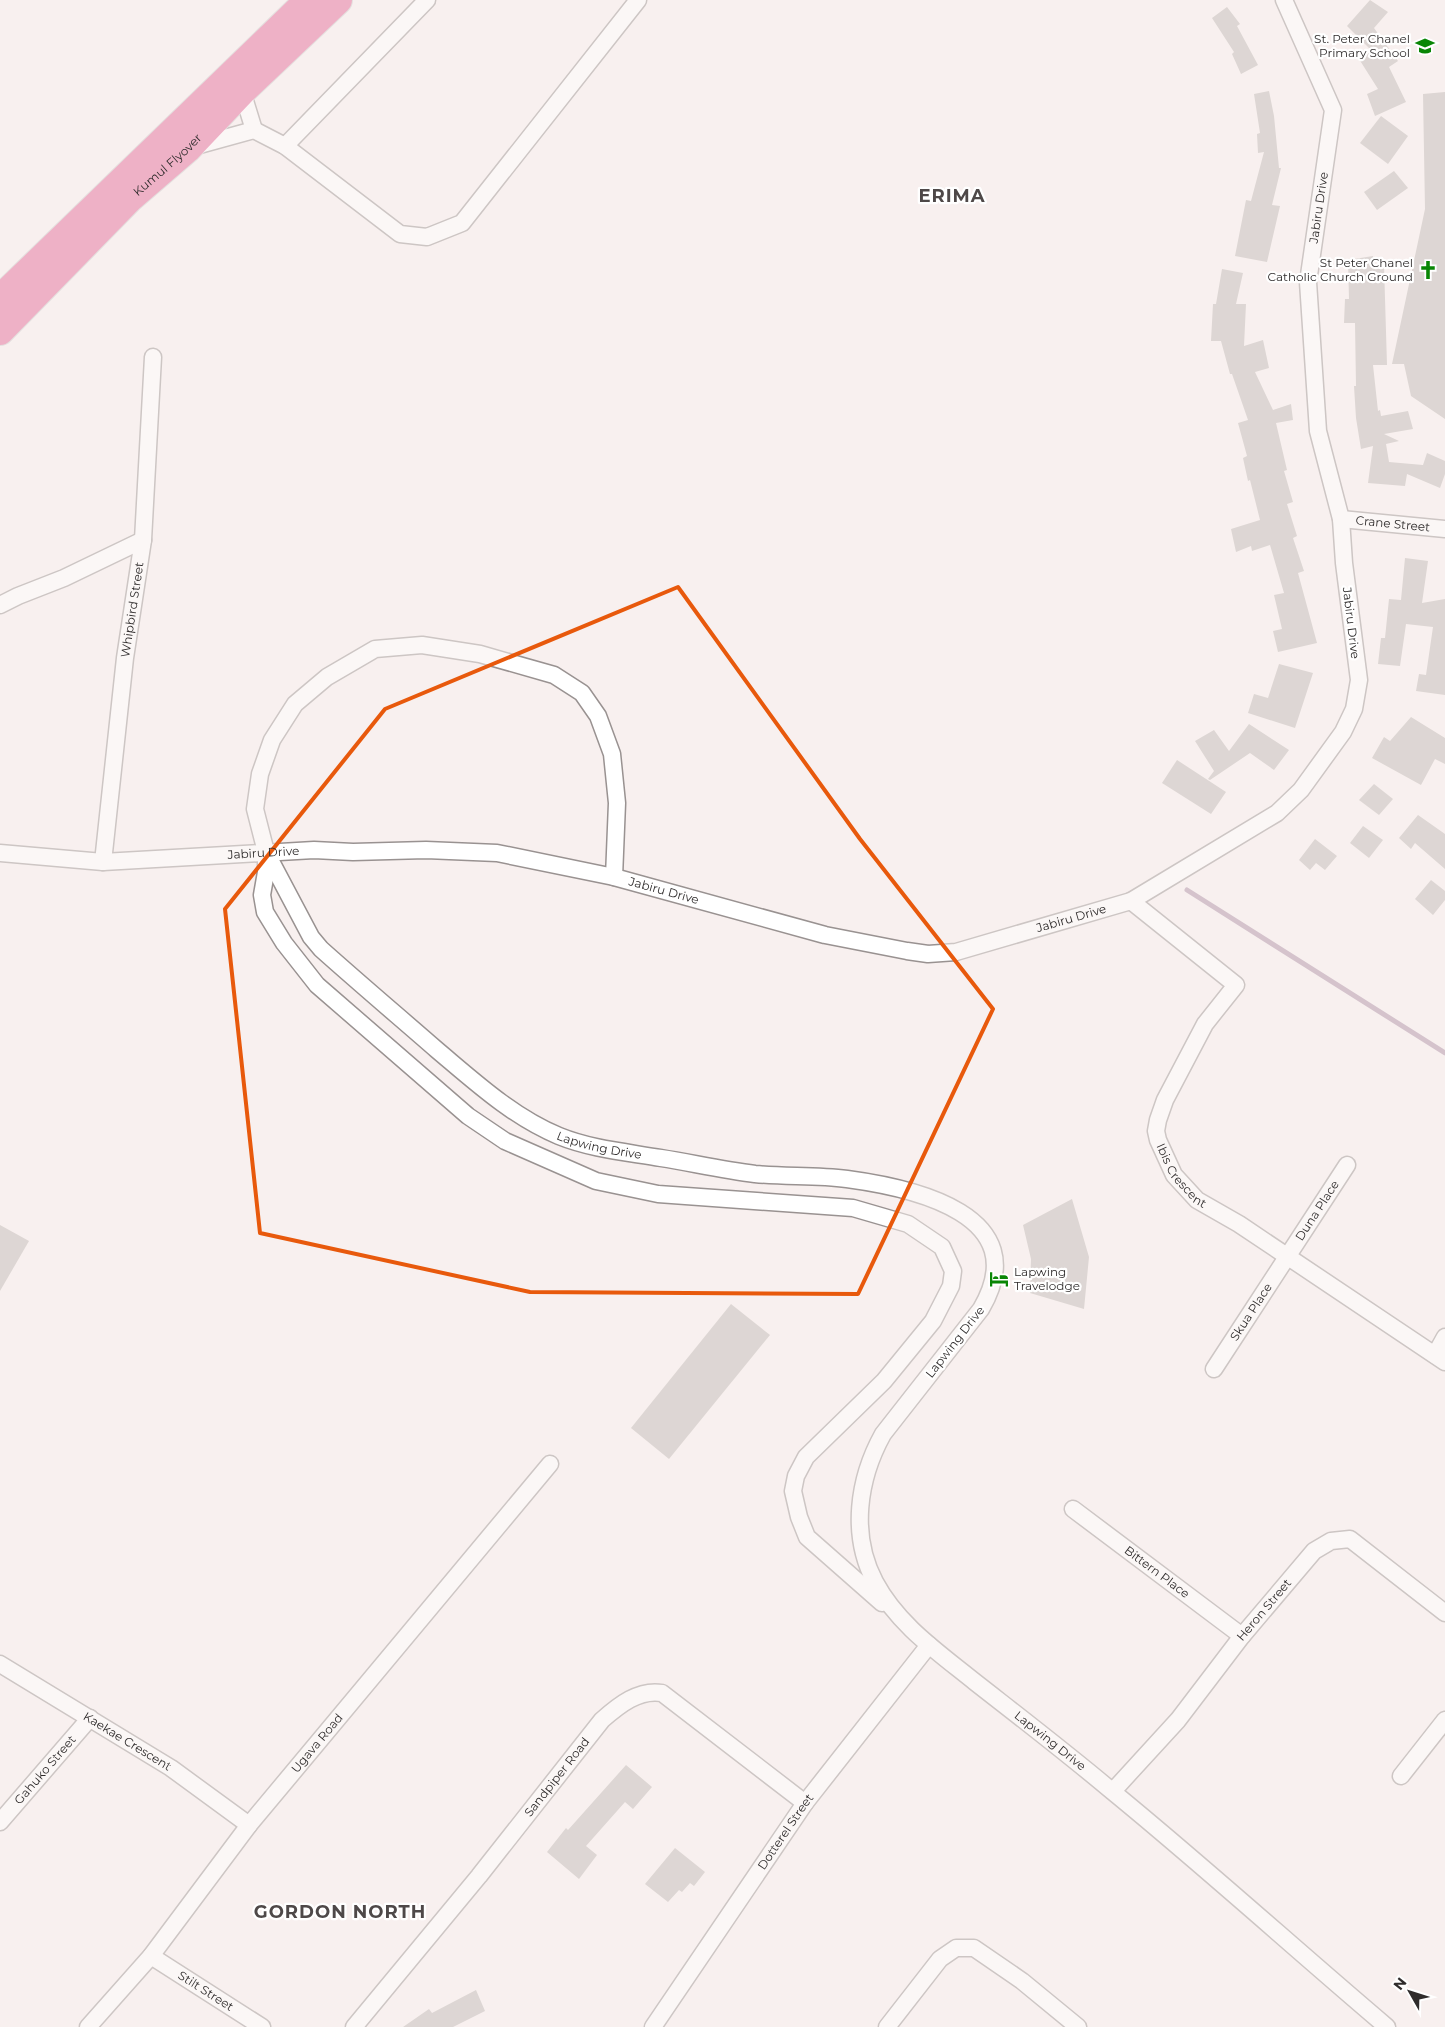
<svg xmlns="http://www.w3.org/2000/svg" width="1445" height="2027" viewBox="0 0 1445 2027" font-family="Montserrat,sans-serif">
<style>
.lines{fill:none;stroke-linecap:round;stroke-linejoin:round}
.stream{stroke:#aa8ca3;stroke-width:5}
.building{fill:#bdb6b3}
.street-casing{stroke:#999291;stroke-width:19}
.highway-casing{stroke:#cdcccc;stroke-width:30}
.street{stroke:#fff;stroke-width:16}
.highway{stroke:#e36596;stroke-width:28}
.marked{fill:none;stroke:#e8590c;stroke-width:4;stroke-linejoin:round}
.labels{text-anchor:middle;stroke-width:4.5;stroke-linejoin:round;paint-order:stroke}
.poi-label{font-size:12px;fill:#2f2c2c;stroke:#fff;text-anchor:end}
.street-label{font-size:12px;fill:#2f2c2c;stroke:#fff}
.district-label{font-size:18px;font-weight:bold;letter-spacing:1px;fill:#4e4848;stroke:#fff}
</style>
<rect width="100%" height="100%" fill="#f8f0ef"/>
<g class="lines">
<polyline class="stream" points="1187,890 1445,1053"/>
</g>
<g class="building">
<polygon points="1370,0 1388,12 1374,28 1398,61 1389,67 1406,102 1375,116 1367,94 1378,89 1359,59 1372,51 1347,26"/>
<polygon points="1227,7 1240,24 1237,26 1258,65 1241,74 1232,54 1234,52 1212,18"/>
<polygon points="1269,91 1274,116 1279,168 1281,168 1272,205 1280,206 1267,262 1235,256 1246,200 1251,201 1264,152 1258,153 1257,134 1260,133 1254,94"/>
<polygon points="1445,92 1445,419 1411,396 1404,364 1392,364 1425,209 1423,94"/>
<polygon points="1381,116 1408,136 1388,164 1360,143"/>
<polygon points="1394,171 1408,188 1377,210 1364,192"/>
<polygon points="1373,256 1374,266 1384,265 1387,365 1373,365 1378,411 1380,410 1381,416 1408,411 1413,429 1384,434 1399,441 1386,444 1389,462 1423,465 1427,453 1445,461 1445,474 1440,488 1407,474 1405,486 1368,483 1373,446 1361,449 1356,418 1354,386 1356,386 1355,323 1344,323 1345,299 1349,299 1348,260"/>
<polygon points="1222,269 1243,273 1236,304 1246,304 1244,346 1263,340 1269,368 1255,372 1273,410 1291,404 1293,420 1276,423 1287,470 1284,471 1293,502 1287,504 1297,536 1293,538 1304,571 1298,573 1317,643 1278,652 1273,631 1282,629 1274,595 1284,593 1270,545 1252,551 1251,546 1236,552 1231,529 1260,520 1250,480 1248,481 1243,458 1247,456 1238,423 1248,420 1232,374 1230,374 1221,341 1211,341 1213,304 1216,304"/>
<polygon points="1405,558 1428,561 1422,603 1445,599 1445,695 1416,691 1419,674 1426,675 1433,627 1406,624 1400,666 1378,664 1381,638 1385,638 1389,599 1401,600"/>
<polygon points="1279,664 1313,673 1295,728 1248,713 1254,694 1268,698"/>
<polygon points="1411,717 1445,738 1445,764 1435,759 1421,785 1372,758 1384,737 1390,741"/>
<polygon points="1249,724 1289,750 1274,770 1250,753 1210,780 1208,779 1214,771 1195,741 1214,730 1229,751"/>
<polygon points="1177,760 1226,792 1211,814 1162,783"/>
<polygon points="1374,784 1393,799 1379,815 1359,800"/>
<polygon points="1418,815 1445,834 1445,869 1415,843 1411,849 1399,838"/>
<polygon points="1363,826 1383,840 1369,858 1350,843"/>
<polygon points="1315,839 1337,856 1325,870 1316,863 1310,870 1299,860"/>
<polygon points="1431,880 1445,891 1445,900 1433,915 1415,899"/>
<polygon points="1072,1199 1089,1257 1084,1309 1030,1293 1031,1259 1023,1225"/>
<polygon points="0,1225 29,1241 0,1291"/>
<polygon points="731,1304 770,1335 669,1459 631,1428"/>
<polygon points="626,1765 652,1787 633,1809 625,1802 586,1846 597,1855 579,1879 547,1852 566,1828 568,1830"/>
<polygon points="675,1848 705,1872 694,1886 690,1883 682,1892 679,1890 668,1902 645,1884"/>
<polygon points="476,1990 485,2011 453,2027 403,2027 429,2009 432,2013"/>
</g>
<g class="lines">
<g class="street-casing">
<g id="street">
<polyline points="242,91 254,130"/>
<polyline points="285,146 427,0"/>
<polyline points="192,147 254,130 285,146 400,234 427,237 462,223 638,0"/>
<path id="s1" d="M 1341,519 L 1445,529"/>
<polyline points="0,605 18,596 64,578 143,540"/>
<polyline points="266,852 266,872 262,895 265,912 284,943 317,985 468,1116 505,1141 596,1181 658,1194 853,1208 908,1224 942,1247 953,1271 951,1286 933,1321 884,1381 806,1457 796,1476 793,1491 799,1517 807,1537 882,1603"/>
<path id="s2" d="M 0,853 L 103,862 L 314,850 L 353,852 L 426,850 L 497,853 L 614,877 L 825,935 L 907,951 L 928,954 L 956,952 L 1131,901 L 1277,813 L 1301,790 L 1343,732 L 1354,709 L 1359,680 L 1344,563 L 1341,519 L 1318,431 L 1308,282 L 1333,110 L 1284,0"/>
<path id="s3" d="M 103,862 L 125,658 L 143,540 L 153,357"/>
<path id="s4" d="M 614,877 L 617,803 L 612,754 L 598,716 L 582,693 L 554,675 L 480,654 L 422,645 L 375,649 L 327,677 L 295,704 L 272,740 L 260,774 L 255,809 L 266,852 L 311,937 L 321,949 C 359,983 398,1016 437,1050 C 475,1082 513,1117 559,1136 C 591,1149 626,1152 661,1158 C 692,1163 723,1170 755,1174 C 785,1177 816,1175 847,1179 C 914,1188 1036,1215 981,1309 L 883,1434 C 858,1479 850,1535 875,1582 C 898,1625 938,1652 975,1682 C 1021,1718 1068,1754 1113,1792 C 1206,1868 1295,1949 1387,2027"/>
<path id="s5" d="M 1131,901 L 1236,985 L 1205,1024 L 1165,1100 L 1158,1120 L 1156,1131 L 1158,1140 L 1174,1175 L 1197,1200 L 1239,1224 L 1445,1362"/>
<polyline points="1435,1355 1445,1337"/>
<path id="s6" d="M 1214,1369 L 1347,1165"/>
<path id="s7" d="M 1073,1509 L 1242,1636"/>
<path id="s8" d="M 0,1664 L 171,1768 L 249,1825"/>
<polyline points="1401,1776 1445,1720"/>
<path id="s9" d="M 1113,1791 L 1178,1720 L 1242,1636 L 1314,1551 L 1331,1541 L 1350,1539 L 1445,1613"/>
<path id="s10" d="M 0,1822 L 90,1718"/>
<path id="s11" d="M 151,1956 L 262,2027"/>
<path id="s12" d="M 88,2027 L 151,1956 L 249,1825 L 550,1464"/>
<path id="s13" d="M 354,2027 L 479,1876 L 602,1720 C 619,1705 639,1689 662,1693 L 805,1803"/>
<path id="s14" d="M 653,2027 L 805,1803 L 929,1645"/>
<polyline points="887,2027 940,1959 956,1948 974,1948 1022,1981 1078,2027"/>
</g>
</g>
<g class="highway-casing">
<g id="highway">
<polyline points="0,299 309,0"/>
<path id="s15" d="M 0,331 L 129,199 L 187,149 L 242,91 L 338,0"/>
</g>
</g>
<use href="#street" class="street"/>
<use href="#highway" class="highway"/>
</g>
<path d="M0 0H1445V2027H0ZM 678,587 L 860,839 L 993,1009 L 858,1294 L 530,1292 L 260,1233 L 225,909 L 385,709 Z" fill="#f8f0ef" fill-opacity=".55" fill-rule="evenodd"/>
<path class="marked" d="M 678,587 L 860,839 L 993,1009 L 858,1294 L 530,1292 L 260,1233 L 225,909 L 385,709 Z"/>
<defs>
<g id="school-bare" transform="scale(1.5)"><path d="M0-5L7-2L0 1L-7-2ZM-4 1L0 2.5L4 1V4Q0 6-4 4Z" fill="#098605" stroke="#fff" stroke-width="2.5" paint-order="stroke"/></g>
<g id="church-bare" transform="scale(1.5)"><path d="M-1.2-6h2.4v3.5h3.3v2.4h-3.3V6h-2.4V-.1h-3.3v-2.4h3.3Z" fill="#098605" stroke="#fff" stroke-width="2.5" paint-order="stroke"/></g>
<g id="hotel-bare" transform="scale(1.5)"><path d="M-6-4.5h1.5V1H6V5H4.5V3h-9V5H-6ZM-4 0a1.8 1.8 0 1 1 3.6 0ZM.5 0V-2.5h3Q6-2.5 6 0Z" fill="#098605" stroke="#fff" stroke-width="2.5" paint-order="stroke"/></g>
</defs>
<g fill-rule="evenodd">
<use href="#school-bare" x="1425" y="46"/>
<use href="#church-bare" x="1428" y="270"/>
<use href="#hotel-bare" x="999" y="1279"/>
</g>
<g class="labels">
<g class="poi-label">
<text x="1410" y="43">St. Peter Chanel<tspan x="1410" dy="14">Primary School</tspan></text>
<text x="1413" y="267">St Peter Chanel<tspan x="1413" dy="14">Catholic Church Ground</tspan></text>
<text x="1014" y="1276" text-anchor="start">Lapwing<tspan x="1014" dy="14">Travelodge</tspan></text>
</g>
<g class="street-label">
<text dy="4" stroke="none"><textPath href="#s15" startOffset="236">Kumul Flyover</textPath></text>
<text dy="4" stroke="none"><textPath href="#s2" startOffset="1959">Jabiru Drive</textPath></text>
<text dy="4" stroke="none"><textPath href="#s1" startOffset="52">Crane Street</textPath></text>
<text dy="4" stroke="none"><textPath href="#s3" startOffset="254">Whipbird Street</textPath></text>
<text transform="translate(1351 623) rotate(83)" y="4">Jabiru Drive</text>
<text dy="4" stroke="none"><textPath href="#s2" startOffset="264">Jabiru Drive</textPath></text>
<text dy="4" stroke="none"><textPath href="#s2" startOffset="669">Jabiru Drive</textPath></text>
<text dy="4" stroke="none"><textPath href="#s2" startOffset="1089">Jabiru Drive</textPath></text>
<text dy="4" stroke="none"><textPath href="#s4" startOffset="1121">Lapwing Drive</textPath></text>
<text dy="4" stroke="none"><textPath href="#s5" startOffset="355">Ibis Crescent</textPath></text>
<text dy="4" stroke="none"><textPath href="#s6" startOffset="189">Duna Place</textPath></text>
<text dy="4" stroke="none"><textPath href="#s6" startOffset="68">Skua Place</textPath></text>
<text transform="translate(955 1342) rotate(-52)" y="4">Lapwing Drive</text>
<text dy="4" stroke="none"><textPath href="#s7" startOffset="105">Bittern Place</textPath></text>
<text dy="4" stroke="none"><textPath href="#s9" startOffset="236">Heron Street</textPath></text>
<text dy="4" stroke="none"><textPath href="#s8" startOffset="149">Kaekae Crescent</textPath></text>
<text dy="4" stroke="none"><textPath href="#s4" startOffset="2154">Lapwing Drive</textPath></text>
<text dy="4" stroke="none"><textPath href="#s12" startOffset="365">Ugava Road</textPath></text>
<text dy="4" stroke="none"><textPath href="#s10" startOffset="69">Gahuko Street</textPath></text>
<text dy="4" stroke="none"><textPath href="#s13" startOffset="322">Sandpiper Road</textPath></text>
<text dy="4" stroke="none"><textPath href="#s14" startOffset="236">Dotterel Street</textPath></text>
<text dy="4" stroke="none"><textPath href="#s11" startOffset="65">Stilt Street</textPath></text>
</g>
<g class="district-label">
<text x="952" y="202">ERIMA</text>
<text x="340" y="1918">GORDON NORTH</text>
</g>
</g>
<g transform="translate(1410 1992) rotate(309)" stroke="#ffffff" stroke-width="4" paint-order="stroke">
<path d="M0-4L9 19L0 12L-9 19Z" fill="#2f2c2c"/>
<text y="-8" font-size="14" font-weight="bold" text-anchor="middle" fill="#2f2c2c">N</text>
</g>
</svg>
